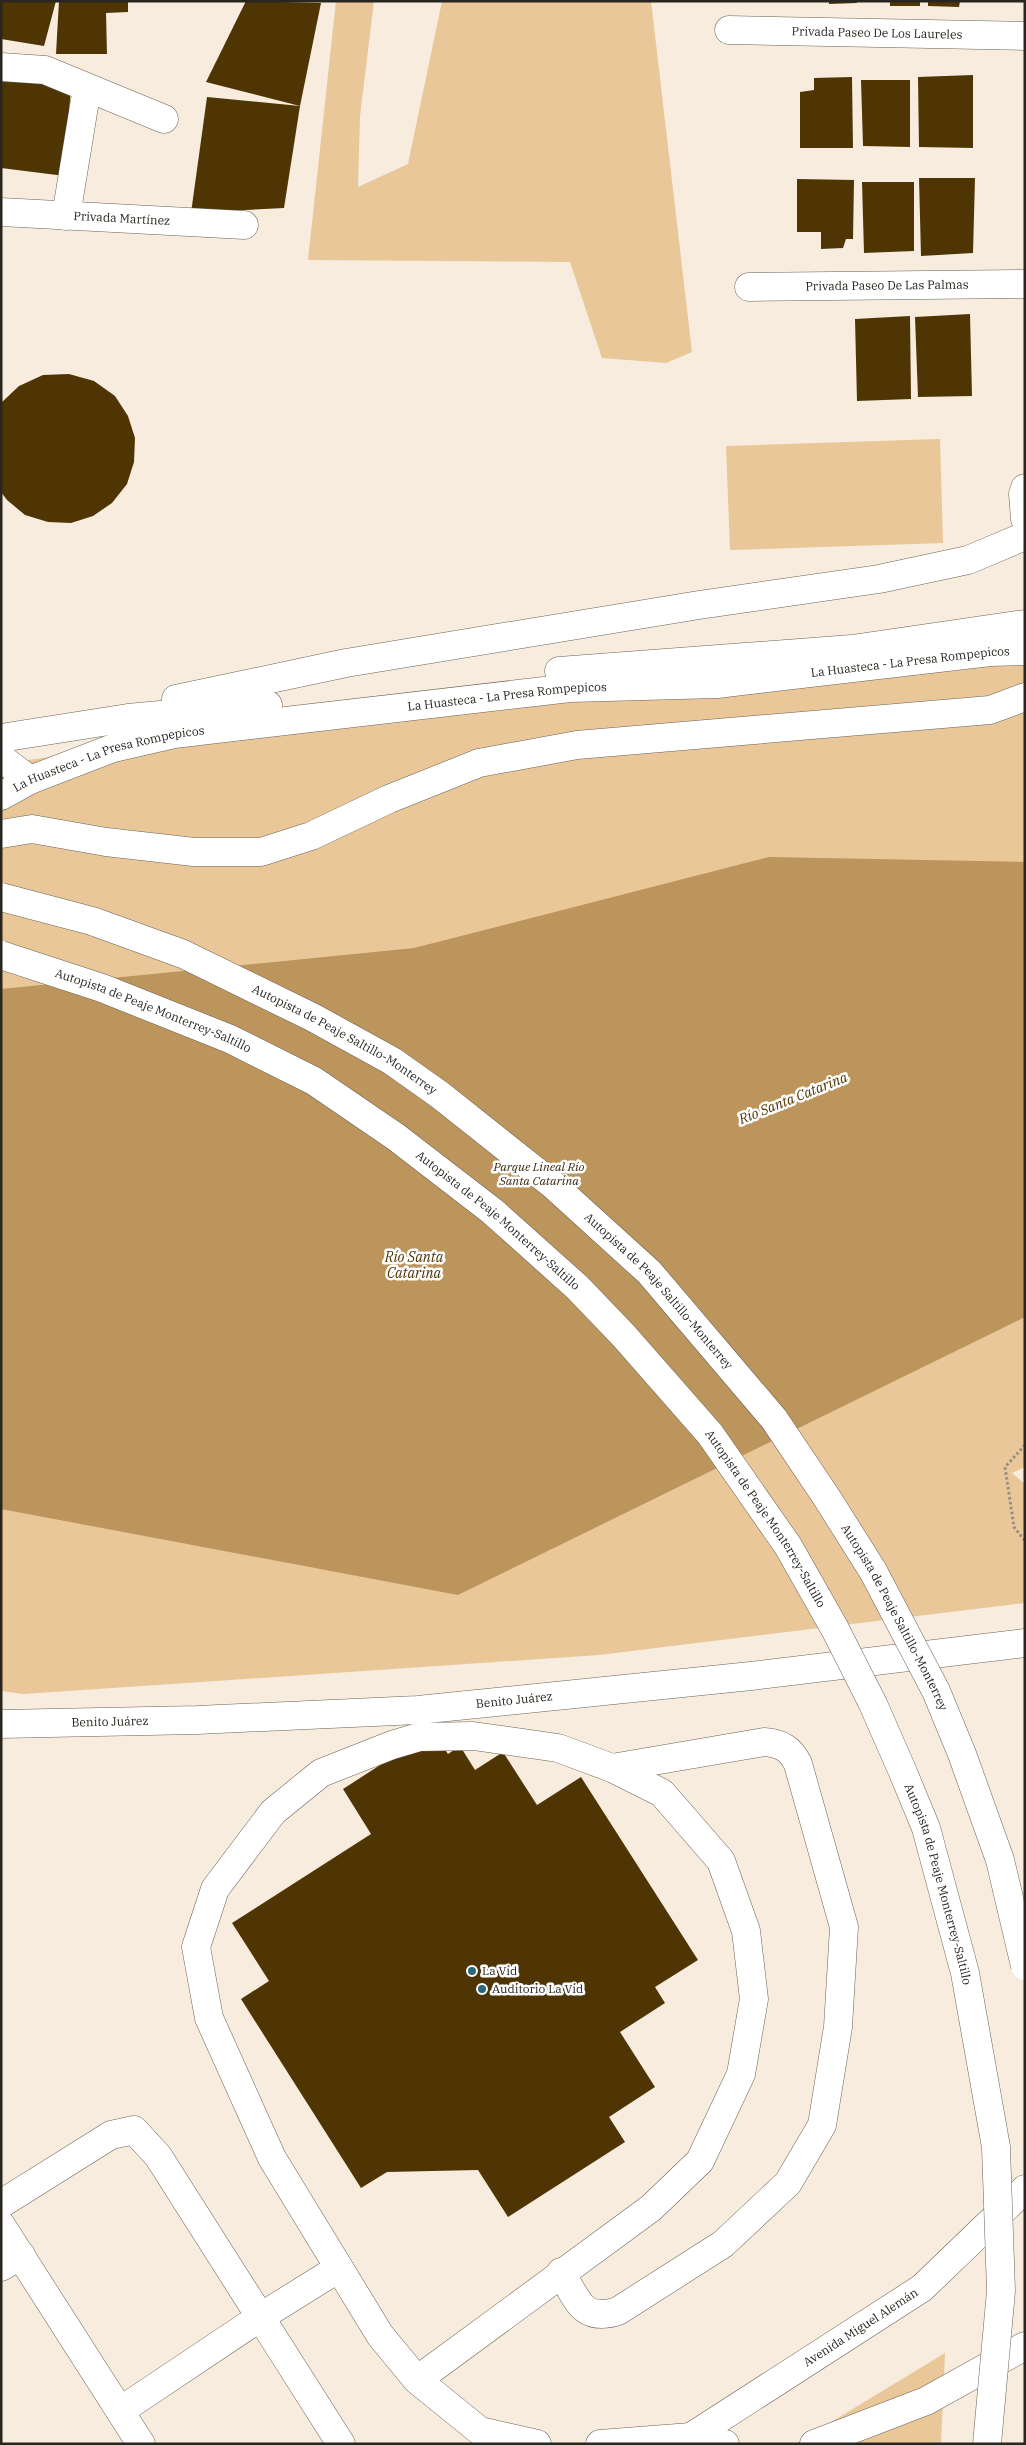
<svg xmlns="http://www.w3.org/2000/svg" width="1026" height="2445" viewBox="0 0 1026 2445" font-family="'IBM Plex Serif',serif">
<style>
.green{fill:#e9c799}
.water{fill:#bc955c}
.building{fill:#503504}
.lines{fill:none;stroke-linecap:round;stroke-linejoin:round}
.minor-casing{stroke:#6b6255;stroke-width:29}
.major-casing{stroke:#6b6255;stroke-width:29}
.path{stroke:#958d82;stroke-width:3;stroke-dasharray:2.5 2.5;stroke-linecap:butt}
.minor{stroke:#fff;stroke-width:28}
.major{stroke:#fff;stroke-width:28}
.highway-bridge-casing{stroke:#6b6255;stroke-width:29;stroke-linecap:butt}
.highway-bridge{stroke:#fff;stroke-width:28}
.poi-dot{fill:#29677d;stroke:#fff;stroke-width:2}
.labels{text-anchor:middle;stroke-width:5;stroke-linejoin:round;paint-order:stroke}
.street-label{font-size:12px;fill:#29251f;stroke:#fff}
.park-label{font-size:12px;font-style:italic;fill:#3b2a10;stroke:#fff}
.poi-label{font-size:12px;fill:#29251f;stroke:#fff;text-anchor:start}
.water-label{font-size:14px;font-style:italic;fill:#4e3302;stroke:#fff}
</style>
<rect width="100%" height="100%" fill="#f7ecdd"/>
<g class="green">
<polygon points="336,1 374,1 360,116 358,187 408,164 442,1 651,1 692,352 666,363 602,358 570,262 308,260"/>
<polygon points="940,439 943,543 730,550 726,446"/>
<polygon points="1025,613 1025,1467 1012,1473 1025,1484 1025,1603 599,1655 24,1694 1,1691 1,764"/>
<polygon points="945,2353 941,2444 795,2444"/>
</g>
<polygon class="water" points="769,857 1025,862 1025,1317 458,1595 1,1509 1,989 414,948"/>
<g class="building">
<polygon points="1,1 56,1 44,46 1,39"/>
<polygon points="59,1 128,1 128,12 106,13 107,54 56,54"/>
<polygon points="246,1 321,3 300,106 206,82"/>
<polygon points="829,1 856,1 857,3 829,4"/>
<rect x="890" y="1" width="30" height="5"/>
<polygon points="928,1 960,1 959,7 928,6"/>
<polygon points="1,73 71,84 65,176 1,168"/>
<polygon points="973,75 973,148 919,147 918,77"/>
<polygon points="852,77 853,148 800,148 800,92 814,90 814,78"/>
<polygon points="861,80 910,80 910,147 863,146"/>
<polygon points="207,97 300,106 284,208 191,213"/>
<polygon points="919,178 975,178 973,253 921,256"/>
<polygon points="797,179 854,180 853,239 846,239 843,248 821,249 821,232 797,232"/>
<polygon points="862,182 914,182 914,251 864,253"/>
<polygon points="970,314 972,396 918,397 915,317"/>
<polygon points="910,316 911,399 857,401 855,319"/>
<polygon points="69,374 94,381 115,396 128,416 135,438 134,462 127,484 112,503 93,516 71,523 48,522 25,515 7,500 1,492 1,403 19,386 43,375"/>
<polygon points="419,1740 442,1745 448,1754 460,1746 475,1770 503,1752 537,1805 581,1777 698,1960 655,1987 665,2003 620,2032 655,2087 609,2117 625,2142 508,2217 478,2170 387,2172 361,2188 241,1999 269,1981 232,1923 371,1834 343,1789"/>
</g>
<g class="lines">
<g class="minor-casing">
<g id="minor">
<path id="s1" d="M 729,30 L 1025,36"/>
<polyline points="1,67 45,70 164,119"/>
<path id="s2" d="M 1,212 L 244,225"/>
<polyline points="66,216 87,88"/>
<path id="s3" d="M 749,287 L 1025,284"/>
<polyline points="1025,488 1023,494 1025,519"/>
<polyline points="1,758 30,780"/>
<path id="s4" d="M 1,1724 L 197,1720 L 418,1710 L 751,1676 L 1025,1643"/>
<polyline points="1,2204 111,2135 134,2130 158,2156 341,2444"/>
<polyline points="1,2225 141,2444"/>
<polyline points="1,2267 21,2255"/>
<path d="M 561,2272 C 577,2299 582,2323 618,2311 L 723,2244 L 788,2183 L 822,2125 L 838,2027 L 844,1927 L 798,1764 C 791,1749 781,1743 764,1742 L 612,1768"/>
<polyline points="417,2380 651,2208 700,2161 741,2074 754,1999 746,1931 721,1861 662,1793 612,1768 558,1748 473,1736 419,1737 392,1745 321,1773 273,1812 215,1889 196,1947 209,2018 272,2158 380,2335 417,2380 480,2431 537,2444"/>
<polyline points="120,2411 259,2318 339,2268"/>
<polyline points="600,2444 691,2437 725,2444"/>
<polyline points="814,2444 926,2401 1025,2346"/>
</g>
</g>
<g class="major-casing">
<g id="major">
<polyline points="559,671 852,649 1025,624"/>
<polyline points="176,699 346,663 699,605 879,579 968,560 1025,536"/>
<polyline points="1,738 128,718 268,705"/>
<path id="s5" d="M 1,796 L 30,780 L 113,748 L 174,734 L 570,688 L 717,684 L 990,652 L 1025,651"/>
<polyline points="1,834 32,829 106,842 194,852 261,852 311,836 389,799 479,763 577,745 990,710 1025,697"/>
<path id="s6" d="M 680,2444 L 922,2288 L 1025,2189"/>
</g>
</g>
<polyline class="path" points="1025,1445 1005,1467 1014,1527 1025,1541"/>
<use href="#minor" class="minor"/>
<use href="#major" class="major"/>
<g class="highway-bridge-casing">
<g id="highway-bridge">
<path id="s7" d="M 1,897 L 92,921 L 183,954 L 312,1017 L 392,1061 L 440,1095 L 552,1184 L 649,1272 L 774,1419 L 827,1498 L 873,1571 L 936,1691 L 962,1754 L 1000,1860 L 1025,1966"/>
<path id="s8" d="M 1,955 L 102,988 L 230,1039 L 314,1081 L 396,1137 L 492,1211 L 577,1287 L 624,1336 L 710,1434 L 788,1546 L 835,1629 L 873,1704 L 902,1770 L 926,1828 L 965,1973 L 996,2147 L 1001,2291 L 987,2444"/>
</g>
</g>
<use href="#highway-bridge" class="highway-bridge"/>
</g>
<g class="poi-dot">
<circle cx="472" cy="1971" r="5"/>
<circle cx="482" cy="1989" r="5"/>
</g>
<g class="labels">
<g class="street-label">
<text dy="4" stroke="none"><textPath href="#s1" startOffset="148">Privada Paseo De Los Laureles</textPath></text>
<text dy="4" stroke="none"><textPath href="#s2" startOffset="121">Privada Martínez</textPath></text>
<text dy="4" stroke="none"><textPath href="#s3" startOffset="138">Privada Paseo De Las Palmas</textPath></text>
<text dy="4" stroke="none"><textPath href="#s5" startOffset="925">La Huasteca - La Presa Rompepicos</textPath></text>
<text dy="4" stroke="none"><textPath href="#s5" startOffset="520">La Huasteca - La Presa Rompepicos</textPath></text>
<text dy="4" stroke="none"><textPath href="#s5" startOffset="115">La Huasteca - La Presa Rompepicos</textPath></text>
<text dy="4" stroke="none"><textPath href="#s8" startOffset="162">Autopista de Peaje Monterrey-Saltillo</textPath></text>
<text dy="4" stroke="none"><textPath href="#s7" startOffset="374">Autopista de Peaje Saltillo-Monterrey</textPath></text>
<text dy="4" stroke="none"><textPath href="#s8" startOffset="569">Autopista de Peaje Monterrey-Saltillo</textPath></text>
<text dy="4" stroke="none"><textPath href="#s7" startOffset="779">Autopista de Peaje Saltillo-Monterrey</textPath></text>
<text dy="4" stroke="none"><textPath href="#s8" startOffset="972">Autopista de Peaje Monterrey-Saltillo</textPath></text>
<text dy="4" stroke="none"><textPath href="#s7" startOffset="1184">Autopista de Peaje Saltillo-Monterrey</textPath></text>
<text dy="4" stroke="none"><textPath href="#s4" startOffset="514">Benito Juárez</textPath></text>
<text dy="4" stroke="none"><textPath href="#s4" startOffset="109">Benito Juárez</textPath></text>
<text dy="4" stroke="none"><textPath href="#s8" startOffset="1379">Autopista de Peaje Monterrey-Saltillo</textPath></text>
<text dy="4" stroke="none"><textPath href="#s6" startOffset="215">Avenida Miguel Alemán</textPath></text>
</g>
<g class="park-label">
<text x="539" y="1171">Parque Lineal Río<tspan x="539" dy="14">Santa Catarina</tspan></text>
</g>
<g class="poi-label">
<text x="482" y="1975">La Vid</text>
<text x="492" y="1993">Auditorio La Vid</text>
</g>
<g class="water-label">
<text transform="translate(793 1098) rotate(-22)" y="5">Río Santa Catarina</text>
<text x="414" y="1262">Río Santa<tspan x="414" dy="16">Catarina</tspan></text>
</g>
</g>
<rect width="1026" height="2445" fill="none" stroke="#29251f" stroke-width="5"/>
</svg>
